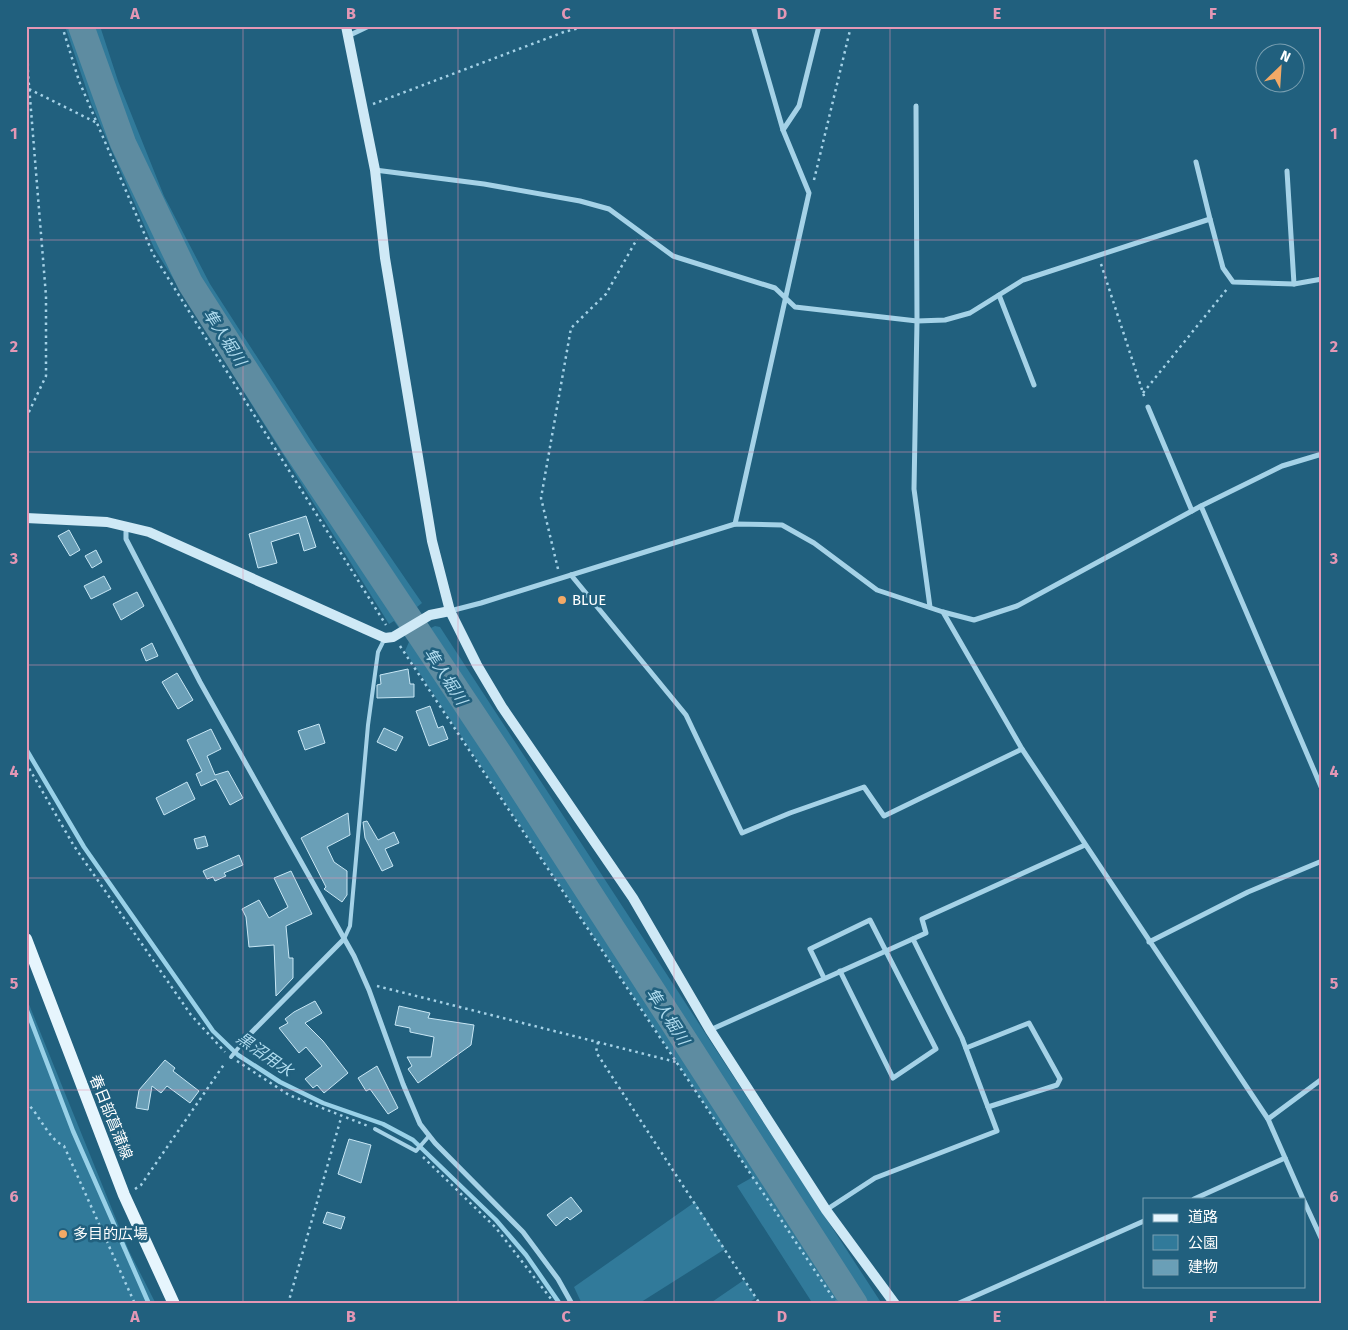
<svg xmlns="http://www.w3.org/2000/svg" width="1348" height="1330" viewBox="0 0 1348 1330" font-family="'Fira Sans','Noto Sans JP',sans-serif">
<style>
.green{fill:#317a9a}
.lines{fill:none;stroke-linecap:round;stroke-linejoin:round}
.stream{stroke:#99d1e8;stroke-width:4.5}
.river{stroke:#5e8ca1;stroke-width:26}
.building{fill:#6a9fb7;stroke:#c8e7f5}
.path{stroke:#a5d2e7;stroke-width:2.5;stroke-dasharray:2.5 4;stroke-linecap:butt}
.lane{stroke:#a5d2e7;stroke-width:4}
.street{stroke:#a5d2e7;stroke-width:5}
.secondary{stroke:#cfe9f6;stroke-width:10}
.primary{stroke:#e6f5fd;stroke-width:12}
.grid{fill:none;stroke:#e497b5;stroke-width:1;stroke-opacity:0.55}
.poi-dot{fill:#f3a966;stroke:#21607e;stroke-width:2}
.labels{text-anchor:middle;stroke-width:5;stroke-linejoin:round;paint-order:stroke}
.poi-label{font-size:15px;fill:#fff;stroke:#21607e;text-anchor:start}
.street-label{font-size:15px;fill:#fff;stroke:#21607e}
.water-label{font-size:16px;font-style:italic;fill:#b0dcef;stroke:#21607e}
.neatline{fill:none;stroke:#e497b5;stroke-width:2}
.grid-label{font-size:16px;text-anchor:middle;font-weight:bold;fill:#e497b5}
</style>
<rect width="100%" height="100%" fill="#21607e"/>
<g class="green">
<polygon points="65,26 73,26 116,146 166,256 276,431 415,639 508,787 848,1304 813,1304 737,1186 753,1177 405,651 409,642 394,621 389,624 154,248 91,103"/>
<polygon points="91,26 100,26 118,81 164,196 210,284 315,447 422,603 417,607 431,628 435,626 440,627 882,1304 868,1304 716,1076 684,1020 241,349 176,238 114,95"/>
<polygon points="26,997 129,1251 156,1304 26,1304"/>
<polygon points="695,1202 725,1249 638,1304 582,1304 574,1287"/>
<polygon points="744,1280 756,1298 747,1304 709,1304"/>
</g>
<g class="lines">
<g class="stream">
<polyline points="26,749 84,847 213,1031 238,1055 280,1082 323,1103 383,1124 413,1140 496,1220 526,1255 560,1304"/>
<polyline points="26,1008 73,1131 149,1304"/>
</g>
<polyline class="river" points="81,26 123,143 190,283 296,449 504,761 855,1304"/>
</g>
<g class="building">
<polygon points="306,516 316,547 304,551 299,533 271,542 277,563 258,568 249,534"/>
<polygon points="69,530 80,550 70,556 58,536"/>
<polygon points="96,550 102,562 92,568 85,556"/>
<polygon points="104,576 111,589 91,599 84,586"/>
<polygon points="137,592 144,606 121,620 113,604"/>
<polygon points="152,643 158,656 146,661 141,649"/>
<polygon points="408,669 410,684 414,684 414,697 377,698 377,685 381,684 380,675"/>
<polygon points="177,673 193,700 178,709 162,682"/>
<polygon points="430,706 438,728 443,726 448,739 429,746 416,711"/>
<polygon points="319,724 325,743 305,750 298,731"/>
<polygon points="384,728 403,737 396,751 377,742"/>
<polygon points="211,729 221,749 207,756 215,775 228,771 243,798 230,805 216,779 201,786 196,774 202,771 187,740"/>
<polygon points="187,782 195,799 164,815 156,798"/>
<polygon points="348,813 350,835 327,847 334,862 347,871 347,895 342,902 324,889 326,887 301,838"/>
<polygon points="367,821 378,840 394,832 399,843 385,849 393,866 382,871 365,838 363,822"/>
<polygon points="205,836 208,846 197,849 194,839"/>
<polygon points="239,855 243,865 224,873 226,876 215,881 213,877 207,879 203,871"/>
<polygon points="291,871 312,914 286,926 289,958 293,958 293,978 276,996 274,945 249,947 246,917 242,909 259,900 269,918 288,907 274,878"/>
<polygon points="315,1001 322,1013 305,1023 323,1041 348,1073 324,1093 317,1085 313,1088 305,1079 322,1066 306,1047 299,1053 279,1028 288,1023 285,1019 294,1012"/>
<polygon points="399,1006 430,1013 428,1018 474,1025 471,1045 418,1083 408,1069 412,1066 407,1057 431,1057 434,1037 410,1032 410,1028 395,1025"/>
<polygon points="165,1060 175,1068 173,1071 199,1091 190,1103 167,1086 161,1093 152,1086 148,1110 136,1108 139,1090"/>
<polygon points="377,1066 398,1108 388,1114 370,1089 366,1091 358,1078"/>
<polygon points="349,1139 371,1145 361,1183 338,1174"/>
<polygon points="571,1197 582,1211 570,1220 567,1217 556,1226 547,1215"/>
<polygon points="327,1212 345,1217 341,1229 323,1223"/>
</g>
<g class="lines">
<g class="path">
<polyline points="62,26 79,81 153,254 386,625"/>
<polyline points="29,89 97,123"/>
<polyline points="373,104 564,32 587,26"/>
<polyline points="814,180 851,26"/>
<polyline points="1101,264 1145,399"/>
<polyline points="1143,393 1227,289"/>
<polyline points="26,418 46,376 46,296 28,73 27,26"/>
<polyline points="558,569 541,498 571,328 606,294 637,239"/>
<polyline points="400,646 837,1304"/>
<polyline points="26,763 74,846 191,1015 225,1052"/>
<polyline points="377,986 676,1062"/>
<polyline points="598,1042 596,1052 760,1304"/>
<polyline points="237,1061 289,1095 368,1126"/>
<path d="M 26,1102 C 40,1115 48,1139 64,1146 L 135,1304"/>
<polyline points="423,1157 496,1228 555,1304"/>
<polyline points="135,1189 141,1185 225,1063"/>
<polyline points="288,1304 341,1118"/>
</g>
<g class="lane">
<polyline points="344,939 350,926 368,725 378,652 384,640"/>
<polyline points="231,1057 248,1036"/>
<polyline points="375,1129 416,1151 429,1136"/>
</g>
<g class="street">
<polyline points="348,36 369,26"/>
<polyline points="916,106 917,321 914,489 930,607"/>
<polyline points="783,130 799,106 819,26"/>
<polyline points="1196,162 1210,219"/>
<polyline points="375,170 484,184 580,201 609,209 673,256 775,288 795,307 917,321 945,320 970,313 1023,280 1210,219 1223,268 1233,282 1294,284 1322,279"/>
<polyline points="1287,171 1294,284"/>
<polyline points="999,295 1034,385"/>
<polyline points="1148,407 1192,511"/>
<polyline points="1201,506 1322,789"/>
<polyline points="735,524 809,193 783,130 753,26"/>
<polyline points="126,526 126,539 200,682 354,956 369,990 403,1084 420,1124 435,1143 523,1232 558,1279 572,1304"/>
<polyline points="571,575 686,715 742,833 790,813 864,787 884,816 1022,749"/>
<polyline points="450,611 481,603 735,524 782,525 814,543 877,590 943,612 974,620 1017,606 1201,506 1282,466 1322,454"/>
<polyline points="943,612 1022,749 1268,1119 1303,1199"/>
<polyline points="1149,942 1248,892 1322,861"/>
<polyline points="824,978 810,949 870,920 936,1049 893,1078 840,971"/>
<polyline points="710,1030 926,933 922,919 1085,845"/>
<polyline points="248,1036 344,939"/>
<polyline points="966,1048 1029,1023 1060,1079 1057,1085 988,1107"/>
<polyline points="1268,1119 1322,1079"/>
<polyline points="1194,1199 1285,1158"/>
<polyline points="1304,1201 1322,1240"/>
<polyline points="826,1210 875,1178 997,1131 962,1038 913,939"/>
<polyline points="957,1304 1144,1221"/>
</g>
<g class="secondary">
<polyline points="346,26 375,170 385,258 432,541 450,611 477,665 502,707 633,898 710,1030 826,1210 895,1304"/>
<polyline points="26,518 107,522 149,532 385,638 393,637 430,615 450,611"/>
</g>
<polyline class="primary" points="26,939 124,1195 174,1304"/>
</g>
<path class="grid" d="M 243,26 L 243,1304M 458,26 L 458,1304M 674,26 L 674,1304M 890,26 L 890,1304M 1105,26 L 1105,1304M 26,240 L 1322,240M 26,452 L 1322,452M 26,665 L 1322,665M 26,878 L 1322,878M 26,1090 L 1322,1090"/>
<g class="poi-dot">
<circle cx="562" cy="600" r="5"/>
<circle cx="63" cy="1234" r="5"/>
</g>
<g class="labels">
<g class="poi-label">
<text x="572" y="605">BLUE</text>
<text x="73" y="1239">多目的広場</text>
</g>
<g class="street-label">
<text transform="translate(111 1117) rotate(68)" y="5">春日部菖蒲線</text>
</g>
<g class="water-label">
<text transform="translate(225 337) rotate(57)" y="6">隼人堀川</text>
<text transform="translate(446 676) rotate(57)" y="6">隼人堀川</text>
<text transform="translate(668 1016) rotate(57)" y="6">隼人堀川</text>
<text transform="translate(265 1054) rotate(35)" y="6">黒沼用水</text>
</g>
</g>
<rect width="1348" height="1330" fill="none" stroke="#21607e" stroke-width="55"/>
<rect x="1143" y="1198" width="162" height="90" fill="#21607e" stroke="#7aa0b2"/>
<rect x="1153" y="1214" width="25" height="8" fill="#e6f5fd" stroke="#7aa0b2"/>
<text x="1188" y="1222" font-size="15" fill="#ffffff">道路</text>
<rect x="1153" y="1235" width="25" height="15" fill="#317a9a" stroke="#7aa0b2"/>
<text x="1188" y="1248" font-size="15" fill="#ffffff">公園</text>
<rect x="1153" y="1260" width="25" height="15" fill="#6a9fb7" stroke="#7aa0b2"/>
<text x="1188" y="1272" font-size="15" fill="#ffffff">建物</text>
<g transform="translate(1280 68) rotate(25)"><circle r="24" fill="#21607e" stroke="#7aa0b2"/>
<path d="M0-4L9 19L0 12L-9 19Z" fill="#f3a966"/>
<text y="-8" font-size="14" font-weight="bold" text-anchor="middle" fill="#ffffff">N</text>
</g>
<rect x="28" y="28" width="1292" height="1274" class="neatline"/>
<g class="grid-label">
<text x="135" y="19">A</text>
<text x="351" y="19">B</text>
<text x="566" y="19">C</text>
<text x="782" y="19">D</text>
<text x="997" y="19">E</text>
<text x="1213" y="19">F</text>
<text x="14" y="139">1</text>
<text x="1334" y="139">1</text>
<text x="14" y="352">2</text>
<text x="1334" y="352">2</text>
<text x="14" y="564">3</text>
<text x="1334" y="564">3</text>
<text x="14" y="777">4</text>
<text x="1334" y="777">4</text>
<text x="14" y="989">5</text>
<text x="1334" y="989">5</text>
<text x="14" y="1202">6</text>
<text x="1334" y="1202">6</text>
<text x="135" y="1322">A</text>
<text x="351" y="1322">B</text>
<text x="566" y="1322">C</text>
<text x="782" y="1322">D</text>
<text x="997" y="1322">E</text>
<text x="1213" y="1322">F</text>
</g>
</svg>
